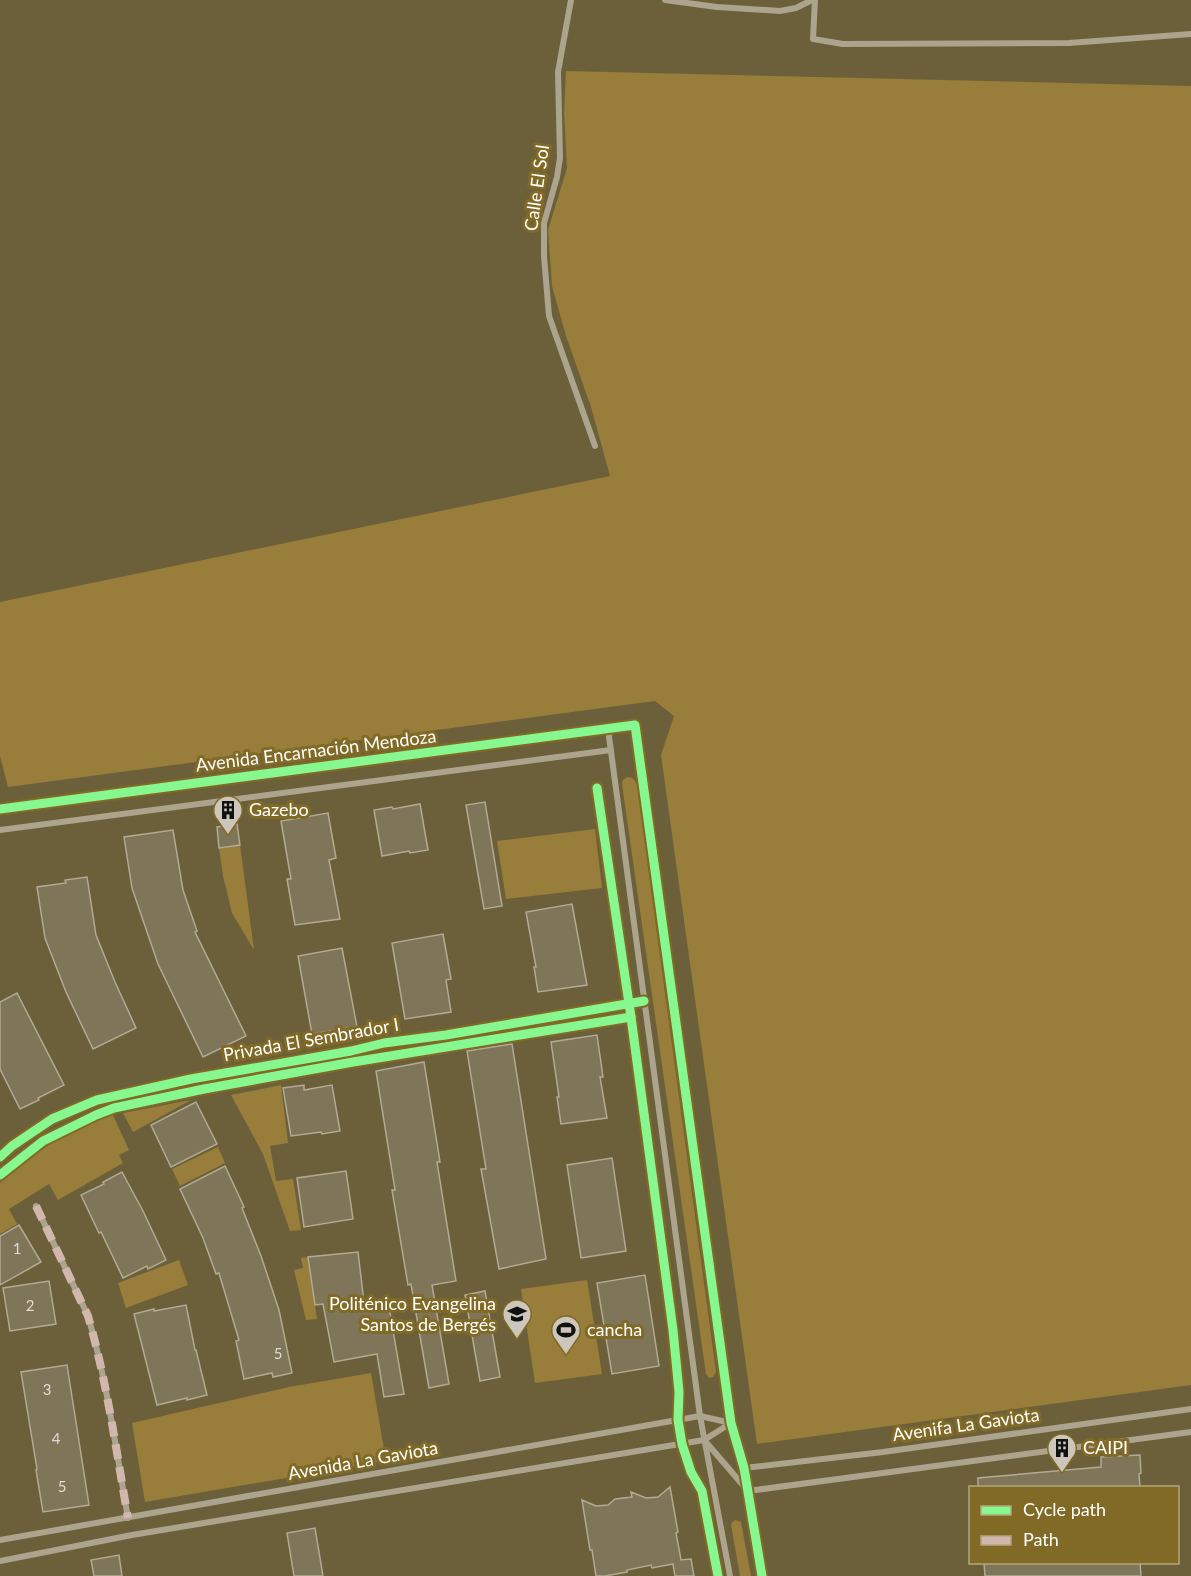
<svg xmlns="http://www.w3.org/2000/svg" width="1191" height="1576" viewBox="0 0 1191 1576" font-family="Lato,sans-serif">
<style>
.green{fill:#987e3a}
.building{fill:#7f7558;stroke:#b1aa94;stroke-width:1.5}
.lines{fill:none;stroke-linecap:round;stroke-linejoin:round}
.street{stroke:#aca48d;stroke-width:6}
.quiet{stroke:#d1b7ad;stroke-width:8;stroke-dasharray:15 8;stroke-linecap:butt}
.cycleway-casing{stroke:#816a26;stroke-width:13}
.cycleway{stroke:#87f88f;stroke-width:9}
.labels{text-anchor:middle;stroke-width:6;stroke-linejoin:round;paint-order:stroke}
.number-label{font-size:15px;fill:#dfdcd5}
.street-label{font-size:18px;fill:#fff;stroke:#816a26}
.poi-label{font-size:18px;fill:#fff;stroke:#816a26;text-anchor:start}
</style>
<rect width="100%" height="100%" fill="#6c603b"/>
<g class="green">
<polygon points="566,71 1191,86 1191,1385 757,1444 661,755 674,716 655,701 8,787 0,756 0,602 610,476 591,407 566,336 552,286 548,230 567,168 564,113"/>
<path d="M 627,777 C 633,777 635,780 637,785 L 716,1372 L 713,1377 L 709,1378 L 706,1374 L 622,784 L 623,780 Z"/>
<polygon points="595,829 602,888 506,899 497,841"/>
<polygon points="240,845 254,950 232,913 223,876 219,848"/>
<polygon points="281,1085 288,1143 270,1146 276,1181 293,1179 301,1230 290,1231 263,1154 231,1095"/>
<polygon points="191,1100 133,1132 123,1113"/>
<polygon points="112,1113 129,1150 119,1155 123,1163 58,1200 49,1184 9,1209 17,1224 0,1234 0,1183 33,1154 65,1135"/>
<polygon points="218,1147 225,1163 180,1186 172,1169"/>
<polygon points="308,1257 317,1319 306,1320 294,1270 303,1268 301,1258"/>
<polygon points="179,1260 188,1285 126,1308 118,1283"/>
<polygon points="587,1280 602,1374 535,1383 521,1289"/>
<polygon points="371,1373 386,1461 145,1502 132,1423 289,1387"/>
<polygon points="735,1520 741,1522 751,1576 740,1576 731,1524"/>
</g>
<g class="building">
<polygon points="485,802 502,906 484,909 466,805"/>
<polygon points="420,804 428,850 410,853 409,851 382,856 374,810 392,807 393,809"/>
<polygon points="328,813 336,858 329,860 340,919 295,925 287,879 291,879 281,821"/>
<polygon points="237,824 240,845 219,848 217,827"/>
<polygon points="173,830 183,890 197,931 195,932 246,1036 203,1057 158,964 132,888 124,837"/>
<polygon points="87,877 96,935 115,982 136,1028 93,1049 66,992 45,938 37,887 66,883 65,880"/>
<polygon points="572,904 587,985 538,992 534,967 536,967 526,912"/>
<polygon points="443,934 451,979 446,980 451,1012 405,1019 392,943"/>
<polygon points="342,948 357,1027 312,1034 298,956"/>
<polygon points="17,993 64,1085 38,1098 39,1100 20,1109 0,1069 0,1002"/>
<polygon points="597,1035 603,1077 600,1077 607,1118 561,1124 557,1097 559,1097 551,1042"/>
<polygon points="512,1044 546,1259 499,1269 481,1169 486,1169 467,1051"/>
<polygon points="424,1062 440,1162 437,1162 456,1281 432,1285 449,1384 429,1388 411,1284 408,1285 392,1190 395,1190 376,1071"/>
<polygon points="304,1085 304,1090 332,1085 340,1131 322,1134 321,1132 291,1136 283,1088"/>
<polygon points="196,1102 217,1144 171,1167 151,1125"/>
<polygon points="612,1158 626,1251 581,1258 567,1165"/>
<polygon points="225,1166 244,1207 242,1208 261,1256 279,1310 292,1373 273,1377 272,1373 244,1379 236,1341 239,1340 219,1273 216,1274 203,1238 180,1189"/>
<polygon points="346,1171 353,1219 304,1227 297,1178"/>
<polygon points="122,1172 143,1211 166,1260 148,1269 147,1266 123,1278 101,1232 99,1233 81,1195 104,1184 103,1182"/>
<polygon points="19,1225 41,1262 0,1285 0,1236"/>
<polygon points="358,1252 365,1311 389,1307 404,1394 384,1397 377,1354 334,1362 323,1304 315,1305 308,1257"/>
<polygon points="645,1275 659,1366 612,1374 597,1283"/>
<polygon points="49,1281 56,1324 10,1331 3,1288"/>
<polygon points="485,1291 500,1377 480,1381 465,1295"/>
<polygon points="186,1305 195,1350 196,1350 207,1395 187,1400 187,1398 157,1405 134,1314 154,1309 154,1311"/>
<polygon points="67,1365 89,1505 43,1512 36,1470 37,1469 21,1372"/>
<polygon points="1140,1455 1141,1473 1139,1474 1140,1488 978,1488 978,1478 1101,1467 1101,1457"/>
<polygon points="670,1487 678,1532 676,1533 681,1560 691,1559 694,1576 675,1576 673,1564 652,1568 651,1565 627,1570 627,1572 605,1576 596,1576 592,1550 590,1550 582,1500 596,1506 608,1505 615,1499 632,1497 631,1492 646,1498 658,1497"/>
<polygon points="315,1528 323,1576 294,1576 287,1533"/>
<polygon points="119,1555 122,1576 94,1576 91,1560"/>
<polygon points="984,1563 1140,1563 1141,1576 985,1576"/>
</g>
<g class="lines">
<g class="street">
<polyline points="571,0 558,72 560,158 557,177 544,223 544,256 549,316 595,446"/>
<polyline points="665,0 717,7 780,11 796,8 812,0"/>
<polyline points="815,0 813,39 843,44 1069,43 1191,34"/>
<polyline points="608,729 700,1416 730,1576"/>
<polyline points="0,809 635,725 731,1423 744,1468 762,1576"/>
<polyline points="0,830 611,750"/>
<polyline points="0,1157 12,1146 52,1119 97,1100 191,1079 351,1051 384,1043 446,1035 644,1001"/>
<path d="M 36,1206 L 88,1316 C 107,1381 116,1450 128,1518"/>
<polyline points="705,1441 748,1491 1191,1432"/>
<polyline points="744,1468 883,1452 1191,1409"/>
<polyline points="0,1540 700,1416 731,1423"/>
<polyline points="0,1561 132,1535 704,1440 731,1423"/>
</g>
<path class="quiet" d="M 36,1206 L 88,1316 C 107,1381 116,1450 128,1518"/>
<g class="cycleway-casing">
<g id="cycleway">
<polyline points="597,788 631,1017 673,1330 679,1392 678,1420 682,1444 691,1472 702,1491 718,1576"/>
<polyline points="0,809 635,725 731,1423 744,1468 762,1576"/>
<polyline points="0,1157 12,1146 52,1119 97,1100 191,1079 351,1051 384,1043 446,1035 644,1001"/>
<polyline points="0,1175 43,1141 96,1115 114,1108 204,1089 353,1062 631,1017"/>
</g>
</g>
<use href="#cycleway" class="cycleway"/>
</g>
<defs>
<g id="building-pin" transform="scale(1.5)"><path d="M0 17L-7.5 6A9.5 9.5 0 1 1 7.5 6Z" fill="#ccc7ba" stroke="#816a26"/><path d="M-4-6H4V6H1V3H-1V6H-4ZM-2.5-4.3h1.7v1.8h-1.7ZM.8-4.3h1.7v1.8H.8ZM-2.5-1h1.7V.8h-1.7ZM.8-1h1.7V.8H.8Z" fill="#111"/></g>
<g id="school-pin" transform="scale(1.5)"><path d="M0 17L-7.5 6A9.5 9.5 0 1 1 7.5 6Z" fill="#ccc7ba" stroke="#816a26"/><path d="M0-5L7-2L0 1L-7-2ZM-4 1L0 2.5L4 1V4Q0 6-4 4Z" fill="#111"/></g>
<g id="stadium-pin" transform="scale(1.5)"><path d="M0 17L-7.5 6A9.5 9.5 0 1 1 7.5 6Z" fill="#ccc7ba" stroke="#816a26"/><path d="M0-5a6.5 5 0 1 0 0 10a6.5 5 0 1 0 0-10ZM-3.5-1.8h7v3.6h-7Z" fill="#111"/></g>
</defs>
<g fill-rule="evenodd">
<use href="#building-pin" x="228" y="810"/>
<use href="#school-pin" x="517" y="1314"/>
<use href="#stadium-pin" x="566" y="1330"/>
<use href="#building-pin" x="1062" y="1448"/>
</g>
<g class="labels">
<g class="number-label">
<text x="17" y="1254">1</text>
<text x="30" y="1311">2</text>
<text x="278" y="1359">5</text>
<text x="47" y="1395">3</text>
<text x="56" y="1444">4</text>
<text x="62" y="1492">5</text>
</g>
<g class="street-label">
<text transform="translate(537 188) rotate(-82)" y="6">Calle El Sol</text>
<text transform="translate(316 751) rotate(-7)" y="6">Avenida Encarnación Mendoza</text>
<text transform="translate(311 1040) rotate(-10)" y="6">Privada El Sembrador I</text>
<text transform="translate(966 1425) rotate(-8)" y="6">Avenifa La Gaviota</text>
<text transform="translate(363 1461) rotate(-10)" y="6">Avenida La Gaviota</text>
</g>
<g class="poi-label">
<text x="249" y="816">Gazebo</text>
<text x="496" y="1310" text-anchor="end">Politénico Evangelina<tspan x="496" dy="21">Santos de Bergés</tspan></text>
<text x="587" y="1336">cancha</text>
<text x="1083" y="1454">CAIPI</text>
</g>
</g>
<rect x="969" y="1486" width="210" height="78" fill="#816a26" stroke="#b3a67d" stroke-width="1.5"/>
<rect x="981" y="1506" width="30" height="9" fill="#87f88f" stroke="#b3a67d" stroke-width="1.5"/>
<text x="1023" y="1516" font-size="18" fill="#ffffff">Cycle path</text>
<rect x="981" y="1536" width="30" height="9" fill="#d1b7ad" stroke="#b3a67d" stroke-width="1.5"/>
<text x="1023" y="1546" font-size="18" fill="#ffffff">Path</text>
</svg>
